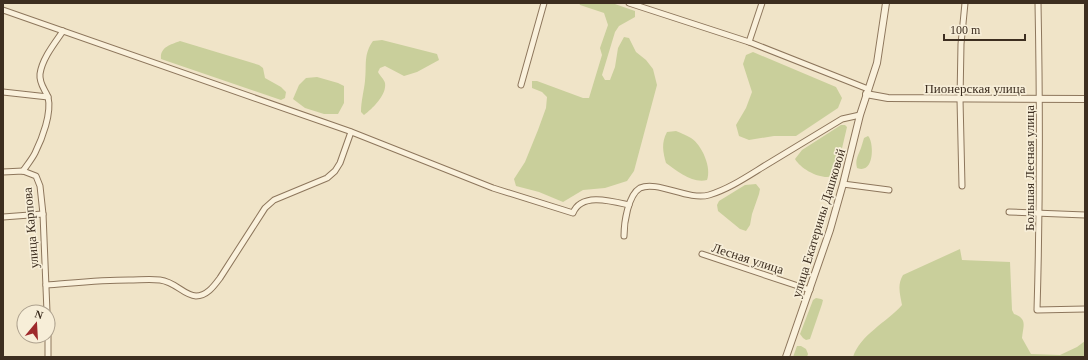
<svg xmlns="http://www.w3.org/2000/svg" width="1088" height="360" viewBox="0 0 1088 360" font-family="'Times New Roman',serif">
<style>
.green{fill:#c9cf9b}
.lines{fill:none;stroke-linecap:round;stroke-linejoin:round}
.minor-casing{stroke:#8d765c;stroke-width:7}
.tertiary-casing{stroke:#8d765c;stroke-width:8}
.minor{stroke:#faf1dc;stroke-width:5}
.tertiary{stroke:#faf1dc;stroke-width:6}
.labels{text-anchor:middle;stroke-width:3.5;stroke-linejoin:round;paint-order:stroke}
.street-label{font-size:13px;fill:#3d2e20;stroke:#f7eed8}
</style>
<rect width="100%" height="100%" fill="#f0e4c8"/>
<g class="green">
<polygon points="579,3 612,3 635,11 635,17 619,26 615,32 602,75 605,80 610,80 615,67 618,48 624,37 629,38 636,52 646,60 653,69 657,85 634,171 627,181 605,188 583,190 563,202 539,192 516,186 514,179 525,162 538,130 546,108 547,97 542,92 532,88 532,81 537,81 583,98 589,98 602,55 600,48 608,25 604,13 580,5"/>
<path d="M 382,40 L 437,54 L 439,60 L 417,72 L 404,76 L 385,66 L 380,68 L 378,72 C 380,76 384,79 385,83 C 387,95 372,109 364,115 L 361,112 C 361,101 364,91 365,81 C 367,65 363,55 373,41 Z"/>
<path d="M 180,41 L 259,65 L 263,68 L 265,78 L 281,87 L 286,92 L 285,98 L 281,100 L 161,59 C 160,47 170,45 180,41 Z"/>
<polygon points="753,52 836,87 842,98 838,108 796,136 774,136 749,140 739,136 736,125 746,108 752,92 743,64 746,55"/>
<polygon points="317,77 338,83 344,86 344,103 338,114 324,114 305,108 293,99 299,85 306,78"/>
<path d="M 841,125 L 845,125 L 847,127 L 836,174 C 833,175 830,177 827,177 C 816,177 800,168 795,159 L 802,150 Z"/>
<path d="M 676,131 C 681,133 686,135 691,138 C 702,145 712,168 707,180 C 693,184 677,171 666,163 C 663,152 661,143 667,132 Z"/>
<path d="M 868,136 C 874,141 875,175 857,168 C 855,159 858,156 861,148 C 862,145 863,141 864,138 Z"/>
<polygon points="756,184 760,189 759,194 752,214 750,225 746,231 740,229 718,211 717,205 719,201 745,185"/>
<path d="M 960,249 L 962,260 L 1010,262 L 1012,310 L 1014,314 C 1028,319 1023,326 1022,338 L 1031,354 L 1060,355 L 1077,347 L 1085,341 L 1085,357 L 853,357 C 860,335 887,322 902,305 C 900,294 897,285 903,275 Z"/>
<polygon points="816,298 821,299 823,300 822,304 810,339 806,340 803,338 800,334 813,300"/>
<polygon points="797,346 801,346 806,349 808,354 807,357 793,357"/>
</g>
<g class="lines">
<g class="minor-casing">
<g id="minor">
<polyline points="629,3 749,42 868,89"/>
<path d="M 1038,3 C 1040,105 1040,208 1037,310 L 1085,309"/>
<path d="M 3,10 L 349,131 L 493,188 L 573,213 C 581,192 612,201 629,205"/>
<polyline points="749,42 762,3"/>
<polyline points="521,85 544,3"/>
<polyline points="3,92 48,97"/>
<path d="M 23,171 C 27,165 32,159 35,153 C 42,139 52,113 48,97 C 45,89 39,84 40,74 C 42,59 54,44 63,31"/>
<polyline points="3,172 23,171 36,176 40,186 43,214 47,312"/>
<polyline points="843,184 889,190"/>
<polyline points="962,186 960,99 961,44 965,3"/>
<polyline points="1009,212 1085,215"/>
<polyline points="3,217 43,214"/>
<path d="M 624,236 C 624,223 628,195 640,188 C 657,180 688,201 709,195 C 729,189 748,176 766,165 C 791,150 817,134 842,119 L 860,115"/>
<polyline points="702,254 810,290"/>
<path d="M 46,285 C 73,283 101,280 129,280 C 139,280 150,279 160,280 C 176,282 183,295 196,296 C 207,296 214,286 220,278 L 265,208 L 274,200 L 327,178 L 335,171 L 340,163 L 351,132"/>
<polyline points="48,336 48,357"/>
</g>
</g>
<g class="tertiary-casing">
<g id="tertiary">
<polyline points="866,94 888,98 1085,99"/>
<polyline points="786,357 830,230 843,184 860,115 877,63 886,3"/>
</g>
</g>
<use href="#minor" class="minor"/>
<use href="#tertiary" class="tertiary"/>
</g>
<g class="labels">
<g class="street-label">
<text x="975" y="93">Пионерская улица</text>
<text transform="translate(1029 168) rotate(-90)" y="5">Большая Лесная улица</text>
<text transform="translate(818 223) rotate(-73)" y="5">улица Екатерины Дашковой</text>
<text transform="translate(30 228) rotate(-95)" y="5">улица Карпова</text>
<text transform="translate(748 258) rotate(18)" y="5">Лесная улица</text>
</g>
</g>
<rect width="1088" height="360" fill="none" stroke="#3d2e20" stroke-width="8"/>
<g transform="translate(36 324) rotate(18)"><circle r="19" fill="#f7eed8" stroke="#ada18e"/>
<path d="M0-3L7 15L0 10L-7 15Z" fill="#9e2a2b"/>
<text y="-6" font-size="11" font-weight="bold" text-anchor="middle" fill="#3d2e20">N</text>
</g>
<path d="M944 34v6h81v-6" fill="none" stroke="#3d2e20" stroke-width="2"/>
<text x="950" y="34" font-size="12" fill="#3d2e20" stroke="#f7eed8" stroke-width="3" paint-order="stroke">100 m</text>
</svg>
